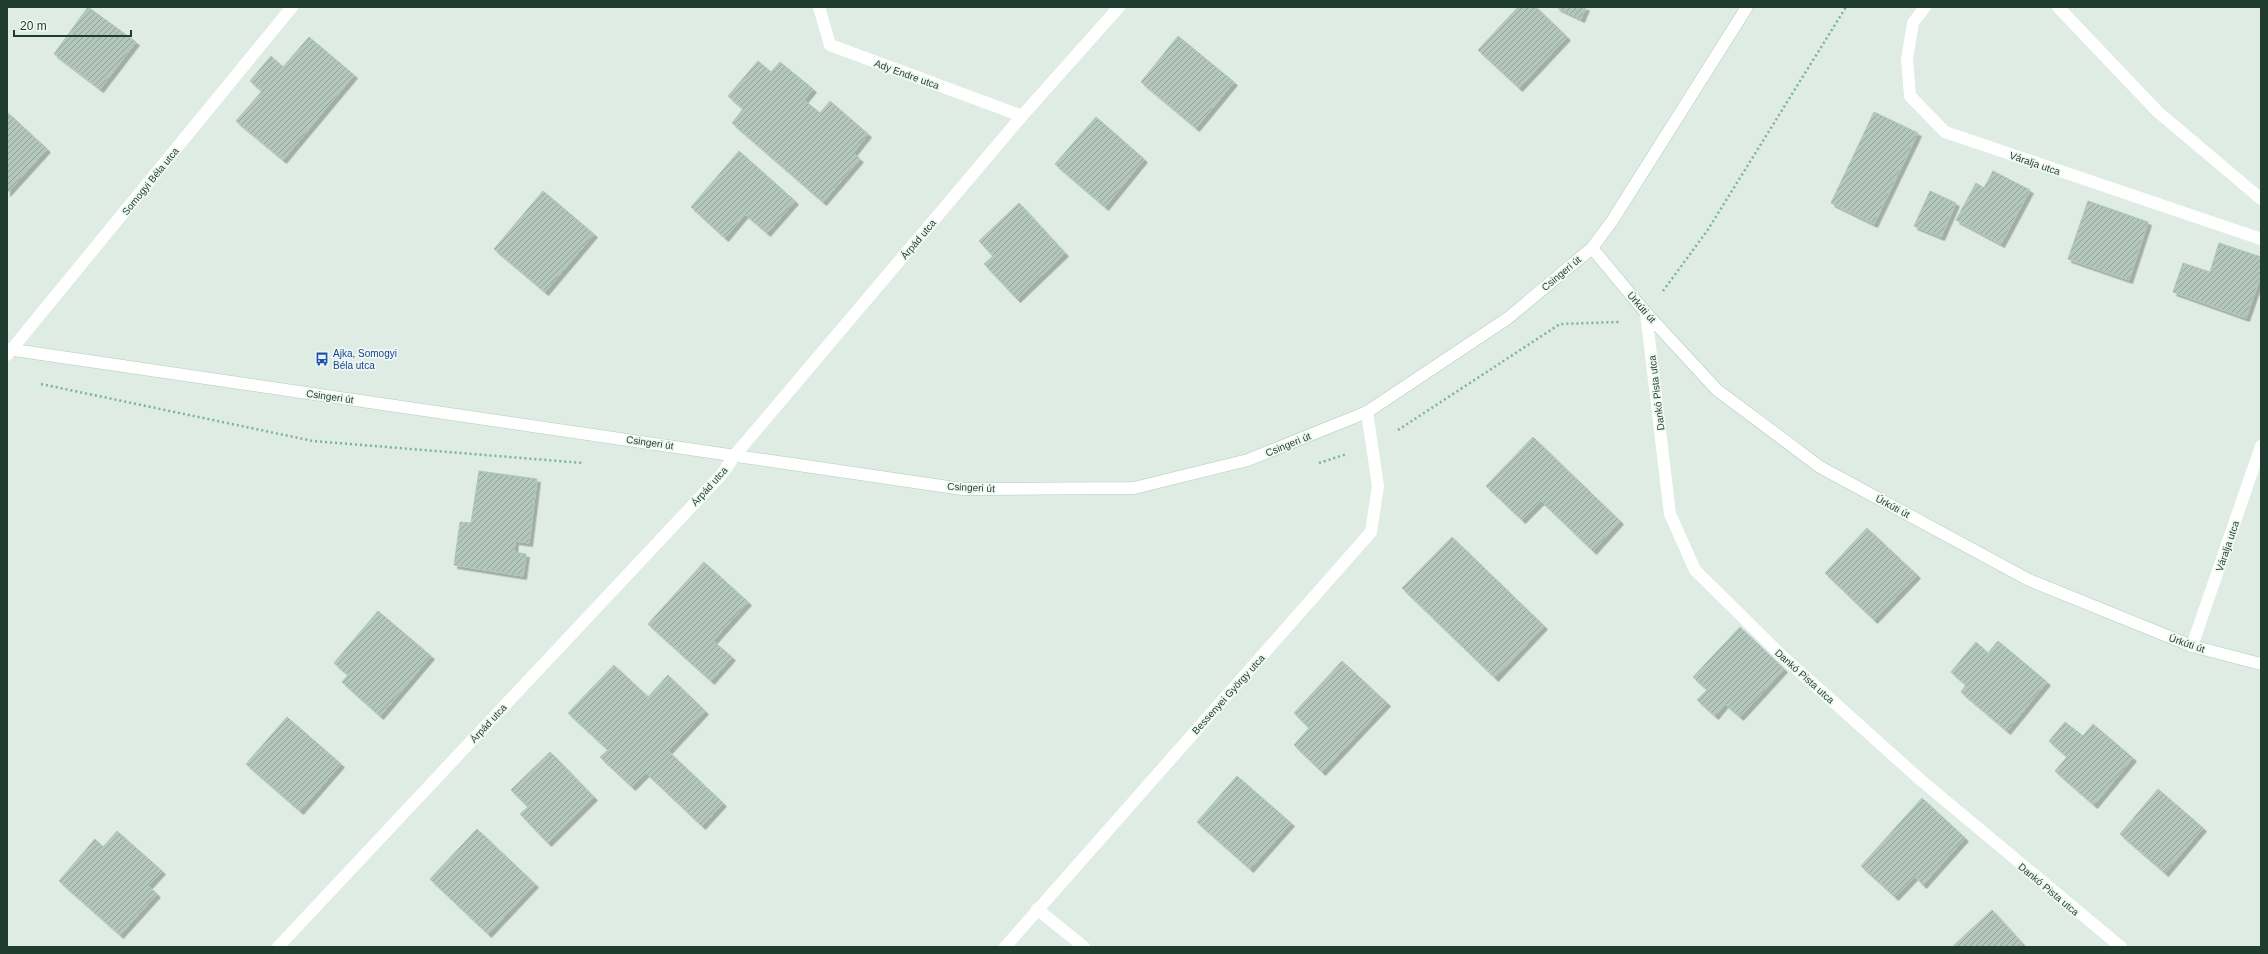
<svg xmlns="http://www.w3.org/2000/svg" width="2268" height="954" viewBox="0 0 2268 954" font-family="Helvetica,sans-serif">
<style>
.building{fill:url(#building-hatch);stroke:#b0c6ba;filter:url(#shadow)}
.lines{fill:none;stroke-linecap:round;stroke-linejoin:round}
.secondary-casing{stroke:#b0cdbe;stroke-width:13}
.path{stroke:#7bb39a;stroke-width:2.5;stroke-dasharray:2 3;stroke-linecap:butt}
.street{stroke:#fff;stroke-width:12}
.secondary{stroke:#fff;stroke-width:12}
.labels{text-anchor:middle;stroke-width:3.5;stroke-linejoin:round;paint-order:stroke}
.street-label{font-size:10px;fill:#1e3d30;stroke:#eff8f2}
.transit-label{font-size:10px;fill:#164399;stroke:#eff8f2;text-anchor:start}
</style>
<defs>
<pattern id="building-hatch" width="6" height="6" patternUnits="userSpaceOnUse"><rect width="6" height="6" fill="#b3c7bc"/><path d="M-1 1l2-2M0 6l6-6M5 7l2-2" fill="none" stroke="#91a399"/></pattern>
<filter id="shadow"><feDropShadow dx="3.5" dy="3.5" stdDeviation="0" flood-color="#0004"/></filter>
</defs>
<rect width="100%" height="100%" fill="#deece4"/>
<g class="building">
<polygon points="88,7 136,42 100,89 54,54"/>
<polygon points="1518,7 1536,7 1567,37 1519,88 1478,50"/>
<polygon points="1556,7 1586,7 1581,19"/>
<polygon points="1178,36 1234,82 1196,128 1141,82"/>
<polygon points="309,37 354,75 283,160 236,121 262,91 250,81 271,56 283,67"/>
<polygon points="758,61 771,72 780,62 813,89 804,100 820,113 830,101 868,134 853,153 860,159 823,202 732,123 743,109 728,96"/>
<polygon points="7,112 47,149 7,193"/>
<polygon points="1874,112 1918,133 1874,224 1831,203"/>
<polygon points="1096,117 1144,159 1105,207 1055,164"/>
<polygon points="739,151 795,201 767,233 745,214 725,238 691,207"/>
<polygon points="1993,171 2030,190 2001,244 1956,220 1976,183 1984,188"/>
<polygon points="543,191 594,234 545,292 494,249"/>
<polygon points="1930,191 1956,203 1941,237 1914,226"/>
<polygon points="2088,201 2148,222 2129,280 2068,259"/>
<polygon points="1019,203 1065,253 1017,299 984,264 993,256 979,241"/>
<polygon points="2219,243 2261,257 2261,275 2246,318 2173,292 2183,263 2210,272"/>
<polygon points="1533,437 1620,521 1593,551 1541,501 1522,520 1486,486"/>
<polygon points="479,471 537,479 529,543 515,541 514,552 526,554 523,576 454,565 460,522 471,523"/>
<polygon points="1867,528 1917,575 1874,620 1825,573"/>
<polygon points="1452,537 1544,626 1495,678 1402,588"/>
<polygon points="704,562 748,602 713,641 732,657 711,681 648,624"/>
<polygon points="378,611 431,656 380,716 342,682 348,675 334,663"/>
<polygon points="1740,627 1784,669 1740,717 1725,704 1715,716 1697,700 1707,690 1693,677"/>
<polygon points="1998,641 2047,682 2007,731 1961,692 1966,685 1951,672 1976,642 1988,653"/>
<polygon points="1342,661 1387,703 1322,772 1294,745 1309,728 1294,713"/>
<polygon points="614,665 648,697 668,675 705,711 668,751 723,803 702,826 646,773 632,787 600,757 608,750 568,713"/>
<polygon points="287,717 341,764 300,811 246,764"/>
<polygon points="2065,722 2083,736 2093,724 2133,758 2094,805 2055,771 2067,757 2049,741"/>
<polygon points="550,752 594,797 548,843 520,814 528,807 511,790"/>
<polygon points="1237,776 1291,823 1250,869 1197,822"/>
<polygon points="2158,789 2203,828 2165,873 2120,834"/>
<polygon points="1922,798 1965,838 1923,885 1915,876 1895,897 1861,866"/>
<polygon points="477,829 535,884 488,934 430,879"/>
<polygon points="117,831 162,871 148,886 157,894 120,935 59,881 95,839 103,847"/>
<polygon points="1992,910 2023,944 2020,947 1952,947"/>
</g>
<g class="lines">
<g class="secondary-casing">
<g id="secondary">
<polyline points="1592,248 1646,313 1717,390 1820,467 2029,580 2192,646 2261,664"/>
<polyline points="7,349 962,489 1134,488 1248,460 1367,412 1508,318 1592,248 1612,221 1747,7"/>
</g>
</g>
<g class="path">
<polyline points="1663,291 1707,231 1846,7"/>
<polyline points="41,384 313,441 583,463"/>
<polyline points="1398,430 1560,324 1619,322"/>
<polyline points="1319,463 1347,454"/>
</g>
<g class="street">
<polyline points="819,7 830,45 1022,116"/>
<polyline points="1925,7 1913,23 1907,59 1910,96 1945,132 2261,239"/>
<polyline points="2058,7 2158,112 2261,199"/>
<polyline points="1646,313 1670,514 1695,570 1781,655 1923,782 2121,947"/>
<polyline points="7,355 292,7"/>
<polyline points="2192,646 2261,446"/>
<polyline points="1037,909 1084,947"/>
<polyline points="278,947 722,474 735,455 1022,116 1119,7"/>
<polyline points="1005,947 1371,532 1378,486 1367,412"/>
</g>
<use href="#secondary" class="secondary"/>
</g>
<defs>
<g id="bus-bare" transform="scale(1.08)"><path d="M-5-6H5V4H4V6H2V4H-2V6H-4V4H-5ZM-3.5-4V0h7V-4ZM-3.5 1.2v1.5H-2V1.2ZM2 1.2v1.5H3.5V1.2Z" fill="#1a4fb4" stroke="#eff8f2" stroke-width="2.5" paint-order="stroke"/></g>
</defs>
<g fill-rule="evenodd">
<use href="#bus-bare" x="322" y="359"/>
</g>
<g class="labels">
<g class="street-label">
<text transform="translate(907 74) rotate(20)" y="4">Ady Endre utca</text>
<text transform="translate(2035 163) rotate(19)" y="4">Váralja utca</text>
<text transform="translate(150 181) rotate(-51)" y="4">Somogyi Béla utca</text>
<text transform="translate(918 239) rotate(-50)" y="4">Árpád utca</text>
<text transform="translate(1561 273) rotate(-40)" y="4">Csingeri út</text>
<text transform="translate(1642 307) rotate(49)" y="4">Úrkúti út</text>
<text transform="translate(1656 393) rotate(-97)" y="4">Dankó Pista utca</text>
<text transform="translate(330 396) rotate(8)" y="4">Csingeri út</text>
<text transform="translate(650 442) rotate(8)" y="4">Csingeri út</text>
<text transform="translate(1288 444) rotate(-22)" y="4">Csingeri út</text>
<text transform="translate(709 486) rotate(-48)" y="4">Árpád utca</text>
<text transform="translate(971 487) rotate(3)" y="4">Csingeri út</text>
<text transform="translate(1893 506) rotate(28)" y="4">Úrkúti út</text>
<text transform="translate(2227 546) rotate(-71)" y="4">Váralja utca</text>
<text transform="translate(2187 643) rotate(19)" y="4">Úrkúti út</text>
<text transform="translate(1805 676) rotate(42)" y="4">Dankó Pista utca</text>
<text transform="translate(1228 694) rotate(-48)" y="4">Bessenyei György utca</text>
<text transform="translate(488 723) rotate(-47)" y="4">Árpád utca</text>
<text transform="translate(2049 889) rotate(40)" y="4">Dankó Pista utca</text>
</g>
<g class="transit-label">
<text x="333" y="357">Ajka, Somogyi<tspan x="333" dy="12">Béla utca</tspan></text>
</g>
</g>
<rect width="2268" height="954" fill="none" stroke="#1e3d30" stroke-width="16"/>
<path d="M14 30v6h117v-6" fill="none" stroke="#1e3d30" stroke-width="2"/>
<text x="20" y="30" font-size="12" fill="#1e3d30" stroke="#eff8f2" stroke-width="3" paint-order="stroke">20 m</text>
</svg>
